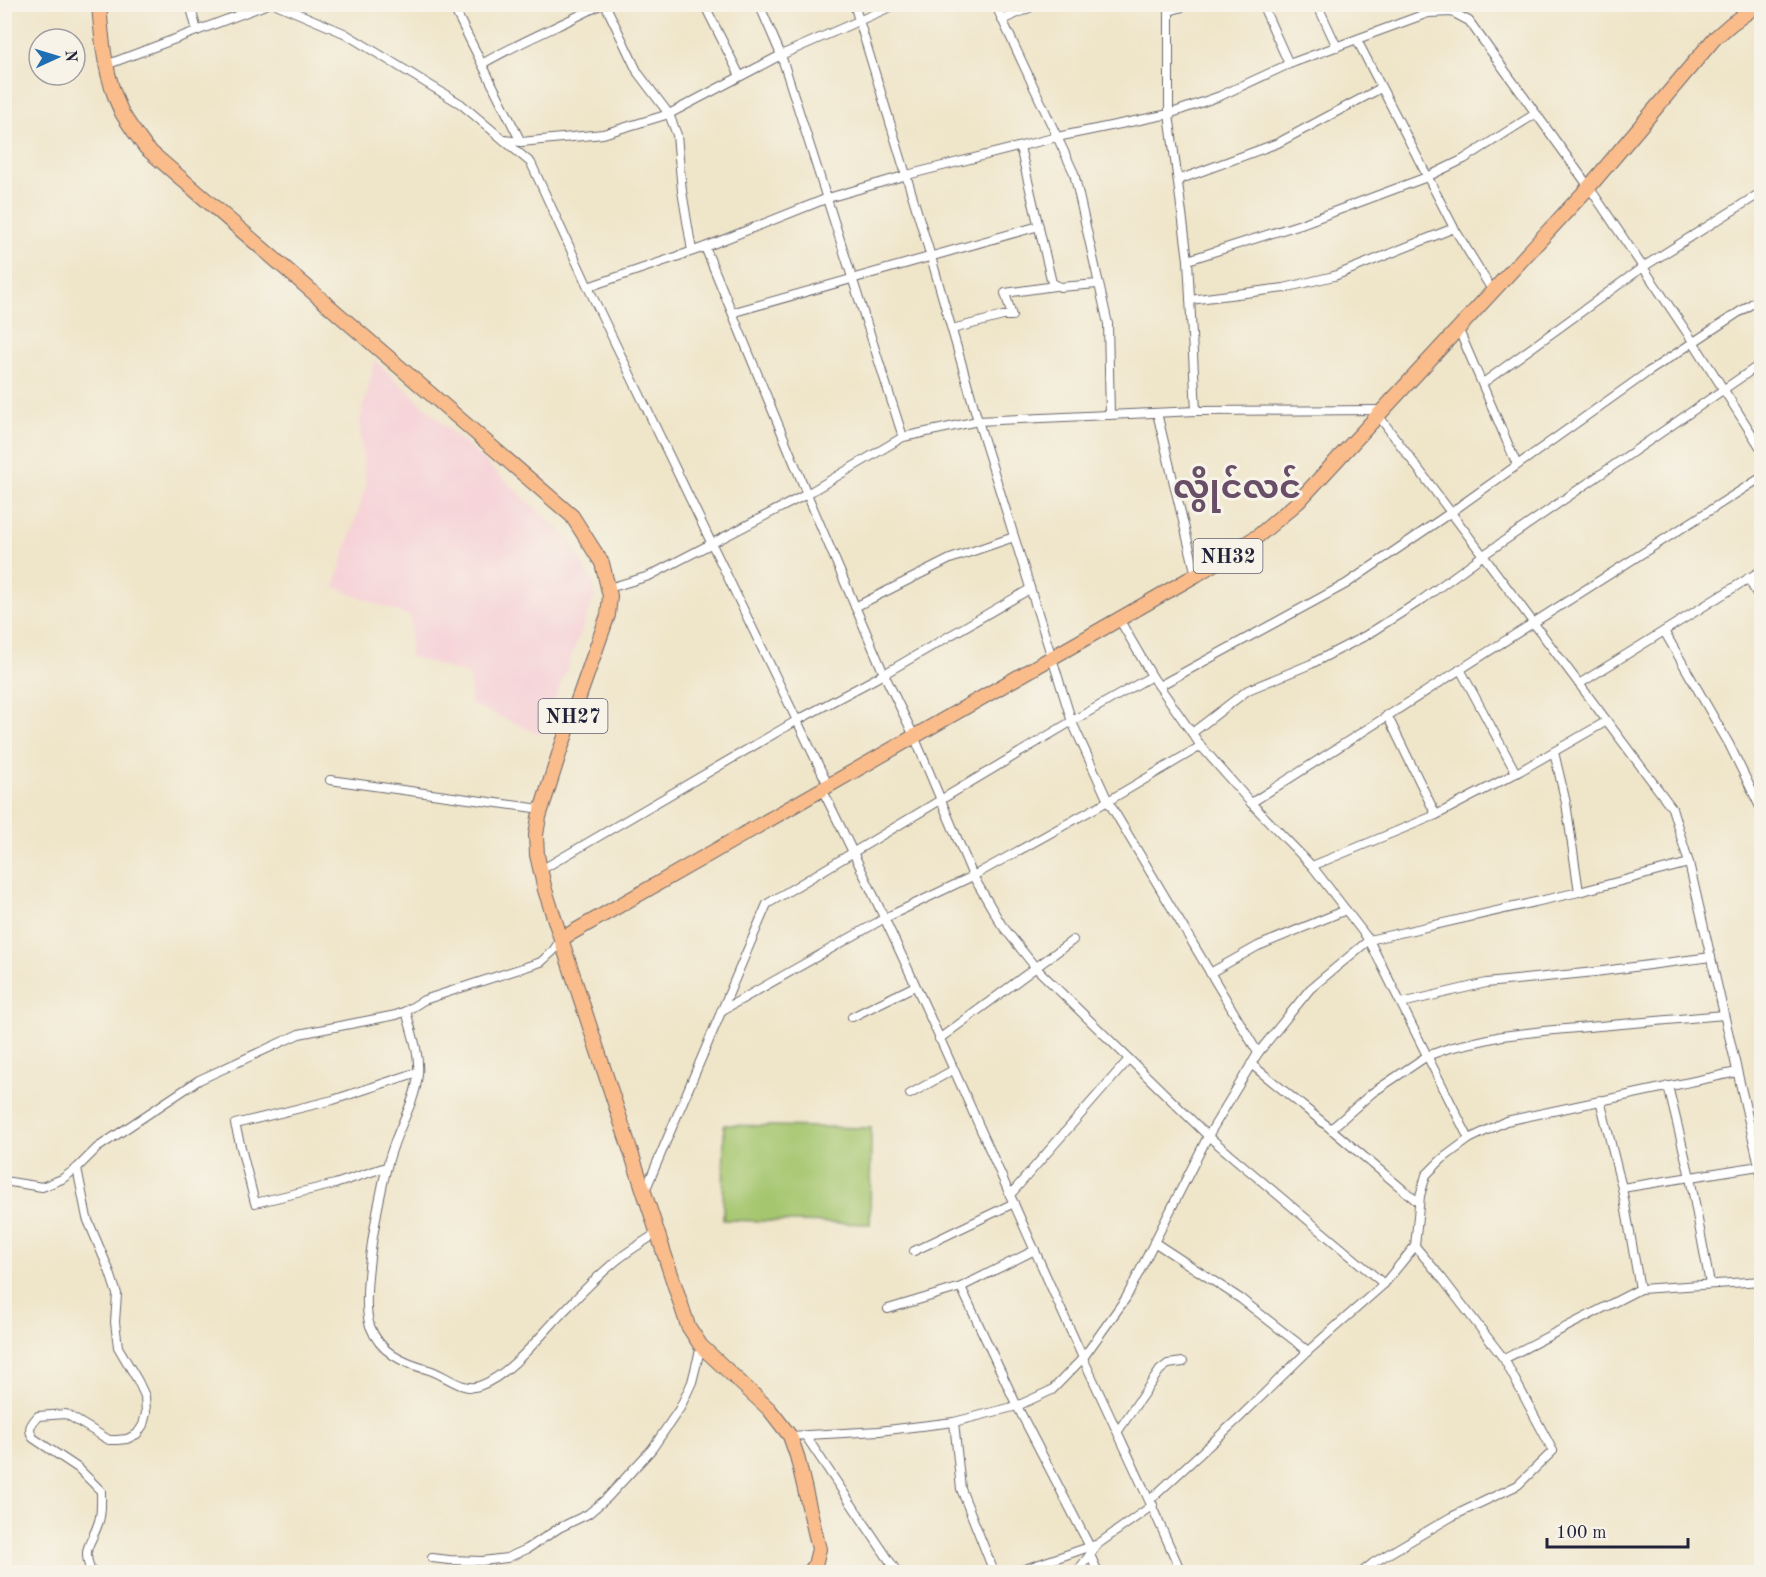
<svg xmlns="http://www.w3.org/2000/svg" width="1766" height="1577" viewBox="0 0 1766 1577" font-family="'Old Standard TT','Noto Sans Myanmar',serif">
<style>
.built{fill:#f6cfd6}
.green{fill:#a5c66e;stroke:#647454;stroke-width:1.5}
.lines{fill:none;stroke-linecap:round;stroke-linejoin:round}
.street-casing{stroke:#6a666d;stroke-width:10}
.highway-casing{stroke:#6a666d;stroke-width:16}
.street{stroke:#fff;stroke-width:8}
.highway{stroke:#f9bc8a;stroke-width:14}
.labels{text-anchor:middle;stroke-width:6;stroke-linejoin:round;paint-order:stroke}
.shield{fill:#f7f3e8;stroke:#62616f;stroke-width:1.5}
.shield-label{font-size:20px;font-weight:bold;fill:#22223b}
.town-label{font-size:33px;font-weight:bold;fill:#684e67;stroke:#f7f3e8}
</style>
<rect width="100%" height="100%" fill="#f7f3e8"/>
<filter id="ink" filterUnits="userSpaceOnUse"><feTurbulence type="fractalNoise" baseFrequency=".0167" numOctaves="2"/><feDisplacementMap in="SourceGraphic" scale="12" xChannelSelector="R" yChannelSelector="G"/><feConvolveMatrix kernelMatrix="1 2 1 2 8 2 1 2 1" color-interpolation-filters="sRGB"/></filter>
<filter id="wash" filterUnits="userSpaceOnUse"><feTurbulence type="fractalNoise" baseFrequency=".008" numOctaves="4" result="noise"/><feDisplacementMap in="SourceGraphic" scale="24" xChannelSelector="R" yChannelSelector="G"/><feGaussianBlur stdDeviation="1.35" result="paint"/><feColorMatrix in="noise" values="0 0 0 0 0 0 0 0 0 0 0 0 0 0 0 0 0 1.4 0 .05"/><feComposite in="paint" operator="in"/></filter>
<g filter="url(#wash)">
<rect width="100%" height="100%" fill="#efe5c9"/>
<polygon class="built" points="375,361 568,538 595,587 595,596 541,735 471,704 469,675 410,656 411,617 334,587 366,486 359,424"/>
<polygon class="green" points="724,1125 871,1128 870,1224 723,1220"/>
</g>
<g filter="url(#ink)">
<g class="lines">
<g class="street-casing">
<g id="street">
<polyline points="190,4 197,31"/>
<polyline points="276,4 344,33 461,104 531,163 588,287 828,785"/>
<polyline points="452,4 521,142"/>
<polyline points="605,4 638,73 669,114 677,135 682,191 692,251"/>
<polyline points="704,4 740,76"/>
<polyline points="759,4 781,55 903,437"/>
<polyline points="854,4 931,257 978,421 1072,722 1108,801 1258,1053"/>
<polyline points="995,4 1074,173 1108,324 1110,415"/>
<polyline points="1169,4 1169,114 1188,260 1196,411"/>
<polyline points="1262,4 1289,64"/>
<polyline points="1317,4 1337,47"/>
<polyline points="1420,4 1428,13"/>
<polyline points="1169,11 1193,4"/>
<polyline points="1002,20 1038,4"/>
<polyline points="1357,40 1454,228 1492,290"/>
<path d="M 482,64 C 521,41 562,25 602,4"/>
<polyline points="106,65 268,4"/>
<polyline points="504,140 521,142 603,134 669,114 781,55 897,4"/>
<polyline points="1020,147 1052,283 1060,287 1098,284"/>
<polyline points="1178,180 1278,143 1381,88"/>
<polyline points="705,247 807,494 884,674 914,736 973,876 1001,924 1036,968 1208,1136 1384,1284"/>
<polyline points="1188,260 1301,224 1427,177 1464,159 1535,114"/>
<polyline points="588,287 705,247 828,198 907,175 1057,137 1169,114 1220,96 1289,64 1428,13 1452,12 1469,21 1589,187 1694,343 1762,450"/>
<polyline points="1190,300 1284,288 1334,276 1454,228"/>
<polyline points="738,311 1039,226"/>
<polyline points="1458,328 1517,465"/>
<polyline points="952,329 1003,316 1012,316 1005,293 1055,286"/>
<polyline points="1483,383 1643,267 1762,192"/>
<polyline points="1157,413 1196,575"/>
<polyline points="1378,415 1672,808 1689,863 1762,1178"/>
<polyline points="1748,578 1762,603"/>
<polyline points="609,588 649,576 807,494 903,437 978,421 1196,411 1383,410"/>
<polyline points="855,607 950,559 1014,537"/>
<polyline points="1119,619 1152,676 1201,746 1251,803 1312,866 1369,940 1469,1139"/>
<polyline points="1664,631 1729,744 1762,811"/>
<polyline points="1460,669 1516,773"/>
<polyline points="1579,684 1762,570"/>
<polyline points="1159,686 1346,584 1450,513 1648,372 1762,297"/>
<polyline points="1387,715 1436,815"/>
<polyline points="1192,733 1248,690 1311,664 1365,636 1423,599 1482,556 1762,363"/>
<polyline points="1554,752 1566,803 1579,892"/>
<polyline points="330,780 541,809"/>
<path d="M 822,789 C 915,976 997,1168 1083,1358 C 1116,1430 1150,1500 1181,1572"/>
<polyline points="1251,803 1762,477"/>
<polyline points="1312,866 1436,815 1520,771 1607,721"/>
<polyline points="541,870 796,721 884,674 1030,589"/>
<polyline points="1210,973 1258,946 1346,910"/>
<polyline points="1402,1003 1486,983 1595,972 1711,957"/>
<path d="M 406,1011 C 411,1030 420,1054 418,1074 C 416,1100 401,1122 393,1147 C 381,1179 359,1295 370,1326 C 380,1353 403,1363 429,1370 C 444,1374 462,1392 479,1386 C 510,1376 544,1331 567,1308 C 582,1292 599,1275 616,1261 C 629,1250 644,1242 658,1232"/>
<polyline points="721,1011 885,918 973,876 1108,801 1201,746"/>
<polyline points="852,1017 915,986"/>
<polyline points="939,1039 1073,940"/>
<polyline points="1251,1064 1331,1129 1419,1203"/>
<polyline points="1668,1086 1690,1177 1710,1284"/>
<polyline points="910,1094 953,1070"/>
<polyline points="1600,1100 1622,1188 1640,1289"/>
<polyline points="1331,1129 1372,1093 1427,1056 1449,1048 1502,1036 1543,1031 1724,1015"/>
<polyline points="386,1167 335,1184 255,1203 235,1124 333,1100 418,1072"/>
<path d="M 77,1168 L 87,1218 L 109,1270 L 117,1294 L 115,1322 L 118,1347 L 138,1381 L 145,1396 L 146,1413 L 143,1425 L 137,1434 L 127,1439 L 117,1440 L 109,1440 L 66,1414 L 38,1416 C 31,1424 27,1428 33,1438 L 78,1468 L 101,1491 C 101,1501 102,1512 99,1521 C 92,1545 81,1545 91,1572"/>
<polyline points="4,1181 42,1187 62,1179 77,1168 97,1148 199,1080 299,1034 396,1015 406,1011 424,1000 541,962 553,951 561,939"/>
<polyline points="1622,1188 1759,1166"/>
<polyline points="645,1191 767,904 1074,720 1152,676"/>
<polyline points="1010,1195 1129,1059"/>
<polyline points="1154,1242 1241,1299 1308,1351"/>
<polyline points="914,1251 1014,1203"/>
<polyline points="961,1287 1017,1406 1090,1547"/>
<polyline points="888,1309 961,1287 1035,1250"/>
<polyline points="1504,1359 1640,1289 1762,1281"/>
<polyline points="954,1422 961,1489 994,1572"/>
<polyline points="1118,1431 1160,1370 1168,1364 1183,1362"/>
<polyline points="805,1435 897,1572"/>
<polyline points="790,1436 879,1431 954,1422 1017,1406 1052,1390 1083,1358 1126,1298 1208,1136 1258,1053 1310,989 1369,940 1579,892 1689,863"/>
<polyline points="1150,1500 1241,1416 1308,1351 1384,1284 1415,1246 1420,1196 1426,1175 1442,1159 1469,1139 1506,1121 1737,1072"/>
<polyline points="1090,1555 1098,1572"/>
<polyline points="432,1558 449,1560 482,1561 507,1558 527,1549 559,1528 588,1514 607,1498 652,1449 680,1408 692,1382 701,1346"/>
<polyline points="1016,1572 1098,1544 1153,1505"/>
<polyline points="1077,1572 1097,1545"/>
<polyline points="1362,1572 1373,1563 1451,1517 1518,1485 1553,1451 1504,1359 1441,1277 1415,1246"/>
</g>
</g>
<g class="highway-casing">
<g id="highway">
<path d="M 99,4 C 102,43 105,78 122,113 C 129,125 138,137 146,148 L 572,516 L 602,563 L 610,596 L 608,615 L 560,751 L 539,817 L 536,835 L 537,855 L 545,890 L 688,1326 L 701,1346 L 769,1409 L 790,1436 L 797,1456 L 819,1549 L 815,1565 L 810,1572"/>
<polyline points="561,939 1196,575 1258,536 1298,502 1589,187 1714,39 1731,24 1759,4"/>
</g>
</g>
<use href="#street" class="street"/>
<use href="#highway" class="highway"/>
</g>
</g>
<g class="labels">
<g class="shield">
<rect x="1193.5" y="539" width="69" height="34" rx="4.5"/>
<rect x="538.5" y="699" width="69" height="34" rx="4.5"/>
</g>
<g class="shield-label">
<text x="1228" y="563">NH32</text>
<text x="573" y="723">NH27</text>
</g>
<g class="town-label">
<text x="1237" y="498">လွိုင်လင်</text>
</g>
</g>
<rect width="1766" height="1577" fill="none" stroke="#f7f3e8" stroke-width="24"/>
<g transform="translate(57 57) rotate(86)"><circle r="28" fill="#f7f3e8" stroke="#a29fa3" stroke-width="1.5"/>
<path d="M0-4.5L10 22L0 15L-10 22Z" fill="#1f6fb2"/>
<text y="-9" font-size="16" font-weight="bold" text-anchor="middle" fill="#22223b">N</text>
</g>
<path d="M1547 1538v9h141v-9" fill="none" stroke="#22223b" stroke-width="3"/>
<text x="1556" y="1538" font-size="18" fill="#22223b" stroke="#f7f3e8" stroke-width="4.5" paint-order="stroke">100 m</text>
</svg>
